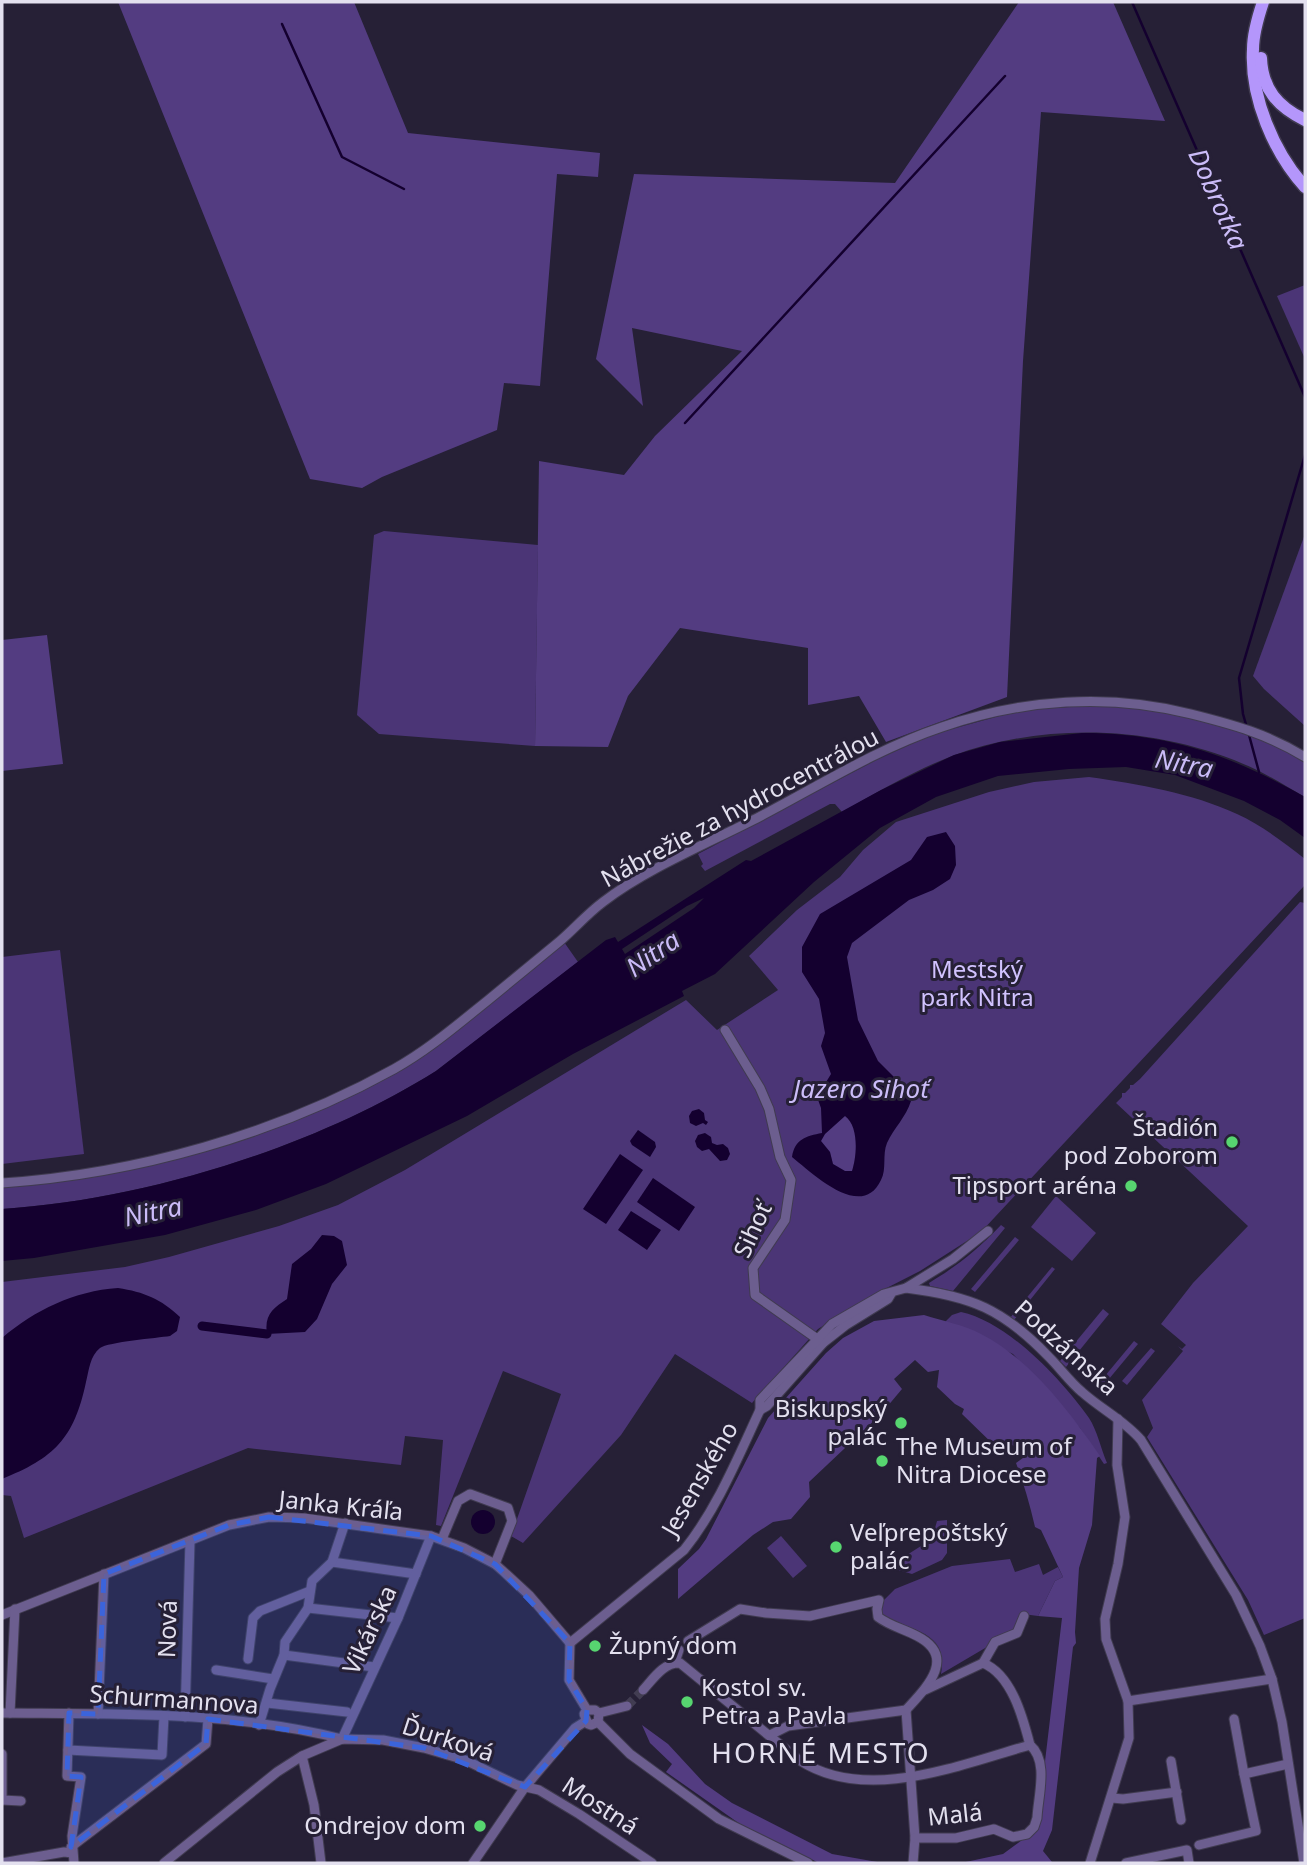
<svg xmlns="http://www.w3.org/2000/svg" width="1307" height="1865" viewBox="0 0 1307 1865" font-family="'Noto Sans',sans-serif">
<style>
.green{fill:#4b3576}
.forest{fill:#533c81}
.water{fill:#14002f;fill-rule:evenodd}
.pier{fill:#262036}
.lines{fill:none;stroke-linecap:round;stroke-linejoin:round}
.stream{stroke:#14002f;stroke-width:2.5}
.canal{stroke:#14002f;stroke-width:9}
.minor-tunnel{stroke:#423d52;stroke-width:9;stroke-dasharray:9 4.5;stroke-linecap:butt}
.minor-casing{stroke:#403b50;stroke-width:11}
.major-casing{stroke:#403b50;stroke-width:15}
.minor{stroke:#6c5e8f;stroke-width:9}
.major{stroke:#b496fb;stroke-width:12}
.marked{fill:#3b64db;fill-opacity:0.2;stroke:#3b64db;stroke-width:5;stroke-dasharray:14 9;stroke-linejoin:round}
.poi-dot{fill:#57d570;stroke:#262036;stroke-width:2.5}
.labels{text-anchor:middle;stroke-width:6;stroke-linejoin:round;paint-order:stroke}
.street-label{font-size:24px;fill:#e3e0ef;stroke:#262036}
.park-label{font-size:24px;fill:#d1c2fe;stroke:#262036}
.poi-label{font-size:24px;fill:#e3e0ef;stroke:#262036;text-anchor:end}
.water-label{font-size:26px;font-style:italic;fill:#cbbcf8;stroke:#262036}
.quarter-label{font-size:28px;letter-spacing:2px;fill:#e3e0ef;stroke:#262036}
</style>
<rect width="100%" height="100%" fill="#262036"/>
<g class="green">
<polygon points="1305,285 1305,359 1277,296"/>
<polygon points="384,531 538,545 535,746 379,734 357,715 374,535"/>
<polygon points="1305,534 1305,726 1264,689 1253,676"/>
<path d="M 1086,706 L 1123,706 L 1160,711 L 1209,723 L 1269,741 L 1305,763 L 1305,797 C 1290,789 1275,779 1259,771 C 1165,726 1049,720 952,756 C 913,771 878,792 842,812 L 835,804 L 830,804 L 705,871 L 701,866 L 703,864 L 698,854 L 880,758 L 934,734 L 1010,713 L 1034,709 Z"/>
<path d="M 1089,777 C 1138,784 1192,793 1237,814 C 1261,825 1285,843 1305,859 L 1305,885 L 981,1232 L 920,1271 L 873,1295 L 818,1329 L 752,1403 L 675,1354 L 621,1435 L 523,1543 L 511,1536 L 561,1394 L 503,1371 L 441,1526 L 436,1525 L 443,1440 L 405,1436 L 401,1465 L 248,1448 L 24,1538 L 11,1496 L 2,1495 L 2,1282 L 125,1267 L 169,1257 L 279,1226 L 338,1205 L 405,1170 L 686,1000 L 717,1030 L 778,990 L 749,956 L 797,910 L 840,877 L 863,850 L 896,822 L 989,792 L 1034,782 Z"/>
<polygon points="1300,902 1305,903 1305,1618 1264,1635 1248,1600 1147,1437 1153,1428 1142,1400 1183,1351 1178,1346 1182,1349 1186,1345 1161,1324 1193,1283 1248,1226 1116,1103 1122,1097 1122,1093 1125,1093 1130,1088 1130,1085 1133,1085 1140,1079"/>
<path d="M 564,942 L 578,962 L 436,1071 C 315,1147 145,1200 2,1209 L 2,1187 L 70,1180 L 174,1158 L 384,1076 Z"/>
<polygon points="60,950 84,1154 2,1164 2,957"/>
<polygon points="1056,1196 1096,1233 1072,1261 1031,1227"/>
<path d="M 1001,1225 L 1005,1228 L 953,1291 L 930,1286 L 929,1283 C 960,1264 976,1251 1001,1225 Z"/>
<polygon points="1015,1237 1019,1240 975,1292 971,1289"/>
<polygon points="1052,1267 1055,1269 1014,1320 1010,1318"/>
<polygon points="1103,1309 1109,1314 1066,1367 1060,1361"/>
<path d="M 961,1312 C 1008,1322 1061,1379 1089,1418 C 1097,1430 1101,1449 1107,1463 L 1104,1464 L 1080,1428 L 1013,1354 L 945,1322 L 952,1315 Z"/>
<polygon points="1134,1341 1138,1344 1099,1391 1095,1388"/>
<polygon points="1151,1348 1155,1351 1127,1385 1122,1381"/>
<polygon points="947,1520 947,1553 942,1560 912,1574 888,1567 932,1539 937,1521"/>
<polygon points="781,1536 807,1566 793,1578 767,1548"/>
<path d="M 1010,1559 L 1015,1572 L 1039,1564 L 1043,1575 L 1058,1567 L 1063,1577 L 1055,1581 L 1038,1616 L 1023,1614 L 1014,1631 L 941,1674 C 949,1628 908,1633 881,1613 L 884,1600 L 895,1589 L 952,1566 Z"/>
</g>
<g class="forest">
<polygon points="118,2 354,2 408,133 600,153 598,177 557,174 540,386 504,383 497,430 382,477 362,488 310,479"/>
<polygon points="1019,2 1113,2 1165,121 1041,112 1023,361 1007,697 886,742 859,696 808,705 808,648 680,628 628,696 608,747 535,746 539,461 624,475 655,436 742,351 632,328 643,406 596,359 634,174 895,183"/>
<polygon points="47,635 63,764 2,771 2,640"/>
<path d="M 845,1116 C 860,1126 857,1156 852,1171 L 845,1171 L 833,1164 L 830,1152 L 821,1141 L 825,1134 Z"/>
<path d="M 924,1315 C 943,1321 964,1325 981,1334 C 1030,1359 1069,1411 1100,1456 L 1097,1458 L 1092,1525 L 1079,1568 L 1075,1632 L 1076,1643 L 1073,1647 L 1052,1830 L 1043,1851 L 1052,1862 L 1051,1863 L 961,1863 L 1003,1854 L 1037,1829 L 1062,1618 L 1038,1616 L 1055,1581 L 1063,1577 L 1041,1530 L 1035,1527 C 1030,1505 1024,1484 1016,1463 L 1027,1455 L 1006,1441 L 998,1449 L 962,1414 L 964,1409 L 955,1404 L 937,1387 L 939,1370 L 928,1372 L 915,1360 L 894,1379 L 902,1389 L 881,1414 L 809,1482 L 810,1497 L 791,1519 L 773,1522 L 753,1535 L 678,1599 L 678,1569 L 699,1549 L 706,1539 L 768,1418 L 826,1353 L 843,1338 L 874,1321 Z"/>
<polygon points="642,1725 668,1744 705,1784 732,1803 832,1854 883,1863 819,1863 740,1824 666,1772 672,1764 650,1743"/>
</g>
<g class="water">
<path d="M 1082,733 C 1168,733 1231,755 1305,797 L 1305,838 L 1280,820 L 1244,801 L 1175,775 L 1126,767 L 1069,769 L 998,776 L 936,797 L 880,828 L 814,882 L 715,974 L 682,991 L 684,996 L 573,1054 L 467,1116 L 326,1184 L 256,1210 L 165,1235 L 34,1258 L 2,1261 L 2,1209 C 145,1200 315,1147 436,1071 L 606,940 L 615,937 L 618,942 L 746,860 L 751,861 L 881,790 L 954,755 L 1000,742 Z"/>
<path d="M 946,832 L 955,846 L 956,865 L 950,879 L 933,890 L 909,900 L 852,943 L 847,957 L 858,1020 L 878,1061 L 905,1088 L 911,1101 C 906,1117 894,1128 887,1143 C 882,1155 887,1169 881,1180 C 862,1221 813,1174 792,1157 C 795,1139 806,1136 822,1133 L 821,1108 L 817,1097 L 831,1074 L 821,1046 L 825,1033 L 819,999 L 802,972 L 802,947 L 820,914 L 911,860 L 927,837 ZM 845,1116 C 859,1126 857,1156 852,1171 L 845,1171 L 833,1164 L 830,1152 L 821,1141 L 825,1134 Z"/>
<polygon points="699,1109 704,1113 705,1120 708,1122 706,1125 703,1123 696,1126 690,1123 689,1116 692,1111"/>
<polygon points="638,1130 655,1142 656,1147 650,1157 632,1145 630,1141"/>
<polygon points="705,1133 711,1137 712,1143 717,1145 723,1144 728,1148 730,1154 727,1160 720,1161 709,1149 702,1151 697,1147 695,1141 698,1135"/>
<polygon points="620,1154 643,1170 606,1224 583,1209"/>
<polygon points="653,1178 695,1207 679,1231 637,1202"/>
<polygon points="631,1211 661,1230 647,1250 618,1230"/>
<path d="M 322,1235 L 334,1236 L 342,1241 L 347,1265 L 332,1284 L 317,1319 L 305,1332 L 267,1334 C 264,1315 273,1308 287,1299 L 292,1264 L 311,1249 Z"/>
<path d="M 118,1288 C 144,1292 161,1299 180,1317 L 177,1331 L 170,1336 C 157,1338 108,1342 100,1348 C 90,1356 89,1370 86,1382 C 74,1439 54,1458 2,1479 L 2,1338 C 35,1310 74,1291 118,1288 Z"/>
<circle cx="483" cy="1522" r="12"/>
</g>
<polygon class="pier" points="704,898 694,908 625,954 622,949 687,906"/>
<g class="lines">
<g class="stream">
<polyline points="1132,2 1305,397"/>
<polyline points="282,24 342,157 404,189"/>
<polyline points="685,423 1005,76"/>
<polyline points="1247,728 1243,714 1239,678 1305,455"/>
<polyline points="1249,735 1259,772"/>
</g>
<polyline class="canal" points="202,1326 267,1334"/>
<polyline class="minor-tunnel" points="627,1706 643,1690"/>
<g class="minor-casing">
<g id="minor">
<polyline points="725,1030 760,1088 769,1109 780,1157 791,1180 785,1220 753,1268 755,1295 823,1343"/>
<path d="M 2,1183 C 136,1174 277,1134 394,1069 C 428,1050 457,1025 487,1001 C 511,981 536,961 560,941 C 574,929 587,914 603,902 C 647,868 711,842 761,816 C 820,785 879,748 942,727 C 1023,699 1109,693 1191,714 C 1235,725 1267,734 1305,757"/>
<path d="M 906,1288 C 971,1296 1003,1309 1049,1357 C 1060,1368 1070,1382 1082,1392 C 1101,1409 1125,1421 1141,1440 L 1236,1595 L 1260,1646 L 1272,1679 L 1282,1722 L 1304,1863"/>
<polyline points="760,1410 767,1406 823,1343 846,1325 888,1299 891,1294"/>
<polyline points="442,1539 458,1501 470,1494 508,1508 512,1521 495,1564"/>
<polyline points="332,1562 416,1574"/>
<polyline points="308,1608 398,1618"/>
<polyline points="2,1615 229,1525 269,1517 304,1518 431,1536 464,1548 495,1564 504,1572 529,1595 570,1643"/>
<path d="M 688,1641 L 740,1609 L 766,1613 L 810,1616 L 879,1600 L 877,1609 L 878,1617 C 890,1626 904,1629 917,1636 C 958,1657 926,1688 906,1710"/>
<path d="M 570,1643 L 684,1550 C 717,1509 738,1457 760,1410 L 760,1400 L 832,1324 L 884,1294 L 906,1288 L 953,1259 L 988,1231"/>
<polyline points="570,1643 569,1680 587,1710 584,1714 588,1724 591,1725 598,1722 599,1713 595,1710 587,1710"/>
<polyline points="284,1655 374,1667"/>
<polyline points="248,1659 253,1618 260,1611 310,1591"/>
<polyline points="675,1662 679,1650"/>
<polyline points="983,1663 995,1642 1017,1633 1024,1616"/>
<polyline points="216,1670 273,1679"/>
<path d="M 643,1690 C 653,1679 664,1662 680,1663 L 799,1760 C 866,1804 959,1765 1030,1745"/>
<path d="M 925,1690 L 983,1663 C 1012,1675 1023,1718 1030,1745"/>
<polyline points="1128,1701 1272,1679"/>
<polyline points="267,1703 347,1712"/>
<polyline points="906,1710 915,1838 913,1863"/>
<path d="M 2,1713 C 114,1714 233,1711 342,1739"/>
<polyline points="10,1713 15,1609"/>
<polyline points="69,1713 67,1776 81,1777 72,1836 74,1863"/>
<polyline points="599,1713 627,1706"/>
<polyline points="98,1714 104,1574"/>
<polyline points="185,1717 190,1541"/>
<polyline points="1234,1719 1244,1774 1288,1764"/>
<polyline points="598,1722 630,1754 719,1819 808,1863"/>
<polyline points="259,1725 270,1689 284,1655 285,1642 308,1608 312,1581 332,1562 345,1523"/>
<polyline points="770,1735 788,1726 906,1710"/>
<polyline points="342,1739 398,1618 431,1536"/>
<polyline points="68,1750 162,1755 164,1716"/>
<polyline points="2,1754 2,1800"/>
<polyline points="302,1756 314,1805 321,1863"/>
<polyline points="1171,1761 1181,1820"/>
<polyline points="1112,1798 1123,1799 1177,1792"/>
<polyline points="2,1800 21,1801"/>
<path d="M 915,1838 L 956,1838 L 994,1829 L 1013,1837 L 1027,1834 L 1034,1827 L 1037,1818 C 1038,1796 1049,1761 1030,1745"/>
<polyline points="1199,1845 1256,1831 1244,1774"/>
<polyline points="71,1847 206,1744 208,1719"/>
<polyline points="2,1863 64,1852 72,1853"/>
<polyline points="164,1863 277,1772 302,1756 342,1739 383,1740 424,1748 465,1760 517,1785 539,1790 579,1814 652,1863"/>
<polyline points="473,1863 525,1787 575,1728 586,1721"/>
<polyline points="1090,1863 1129,1738 1128,1701 1106,1639 1105,1619 1118,1564 1125,1517 1117,1465 1118,1419"/>
<polyline points="1126,1863 1187,1850 1189,1863"/>
</g>
</g>
<g class="major-casing">
<g id="major">
<path d="M 1263,2 C 1258,17 1253,33 1253,49 C 1250,97 1274,153 1305,187"/>
<path d="M 1261,58 C 1262,89 1278,107 1305,120"/>
</g>
</g>
<use href="#minor" class="minor"/>
<use href="#major" class="major"/>
</g>
<path class="marked" d="M 269,1517 L 431,1536 L 495,1564 L 570,1643 L 569,1680 L 587,1710 L 586,1721 L 525,1787 L 424,1748 L 208,1719 L 206,1744 L 71,1847 L 81,1777 L 67,1776 L 69,1713 L 98,1714 L 104,1574 L 229,1525 Z"/>
<g class="poi-dot">
<circle cx="1232" cy="1142" r="7"/>
<circle cx="1131" cy="1186" r="7"/>
<circle cx="901" cy="1423" r="7"/>
<circle cx="882" cy="1461" r="7"/>
<circle cx="836" cy="1547" r="7"/>
<circle cx="595" cy="1646" r="7"/>
<circle cx="687" cy="1702" r="7"/>
<circle cx="480" cy="1826" r="7"/>
</g>
<g class="labels">
<g class="street-label">
<text transform="translate(740 808) rotate(-28)" y="8">Nábrežie za hydrocentrálou</text>
<text transform="translate(753 1230) rotate(-65)" y="8">Sihoť</text>
<text transform="translate(1066 1348) rotate(42)" y="8">Podzámska</text>
<text transform="translate(700 1479) rotate(-60)" y="8">Jesenského</text>
<text transform="translate(341 1506) rotate(6)" y="8">Janka Kráľa</text>
<text transform="translate(168 1629) rotate(-88)" y="8">Nová</text>
<text transform="translate(370 1630) rotate(-65)" y="8">Vikárska</text>
<text transform="translate(174 1700) rotate(4)" y="8">Schurmannova</text>
<text transform="translate(448 1740) rotate(18)" y="8">Ďurková</text>
<text transform="translate(600 1806) rotate(33)" y="8">Mostná</text>
<text transform="translate(955 1815) rotate(-6)" y="8">Malá</text>
</g>
<g class="park-label">
<text x="977" y="978">Mestský<tspan x="977" dy="28">park Nitra</tspan></text>
</g>
<g class="poi-label">
<text x="1218" y="1136">Štadión<tspan x="1218" dy="28">pod Zoborom</tspan></text>
<text x="1117" y="1194">Tipsport aréna</text>
<text x="887" y="1417">Biskupský<tspan x="887" dy="28">palác</tspan></text>
<text x="896" y="1455" text-anchor="start">The Museum of<tspan x="896" dy="28">Nitra Diocese</tspan></text>
<text x="850" y="1541" text-anchor="start">Veľprepoštský<tspan x="850" dy="28">palác</tspan></text>
<text x="609" y="1654" text-anchor="start">Župný dom</text>
<text x="701" y="1696" text-anchor="start">Kostol sv.<tspan x="701" dy="28">Petra a Pavla</tspan></text>
<text x="466" y="1834">Ondrejov dom</text>
</g>
<g class="water-label">
<text transform="translate(1218 199) rotate(66)" y="9">Dobrotka</text>
<text transform="translate(1184 764) rotate(11)" y="9">Nitra</text>
<text transform="translate(653 954) rotate(-35)" y="9">Nitra</text>
<text x="861" y="1098">Jazero Sihoť</text>
<text transform="translate(153 1212) rotate(-12)" y="9">Nitra</text>
</g>
<g class="quarter-label">
<text x="821" y="1763">HORNÉ MESTO</text>
</g>
</g>
<rect width="1307" height="1865" fill="none" stroke="#e3e0ef" stroke-width="7"/>
</svg>
